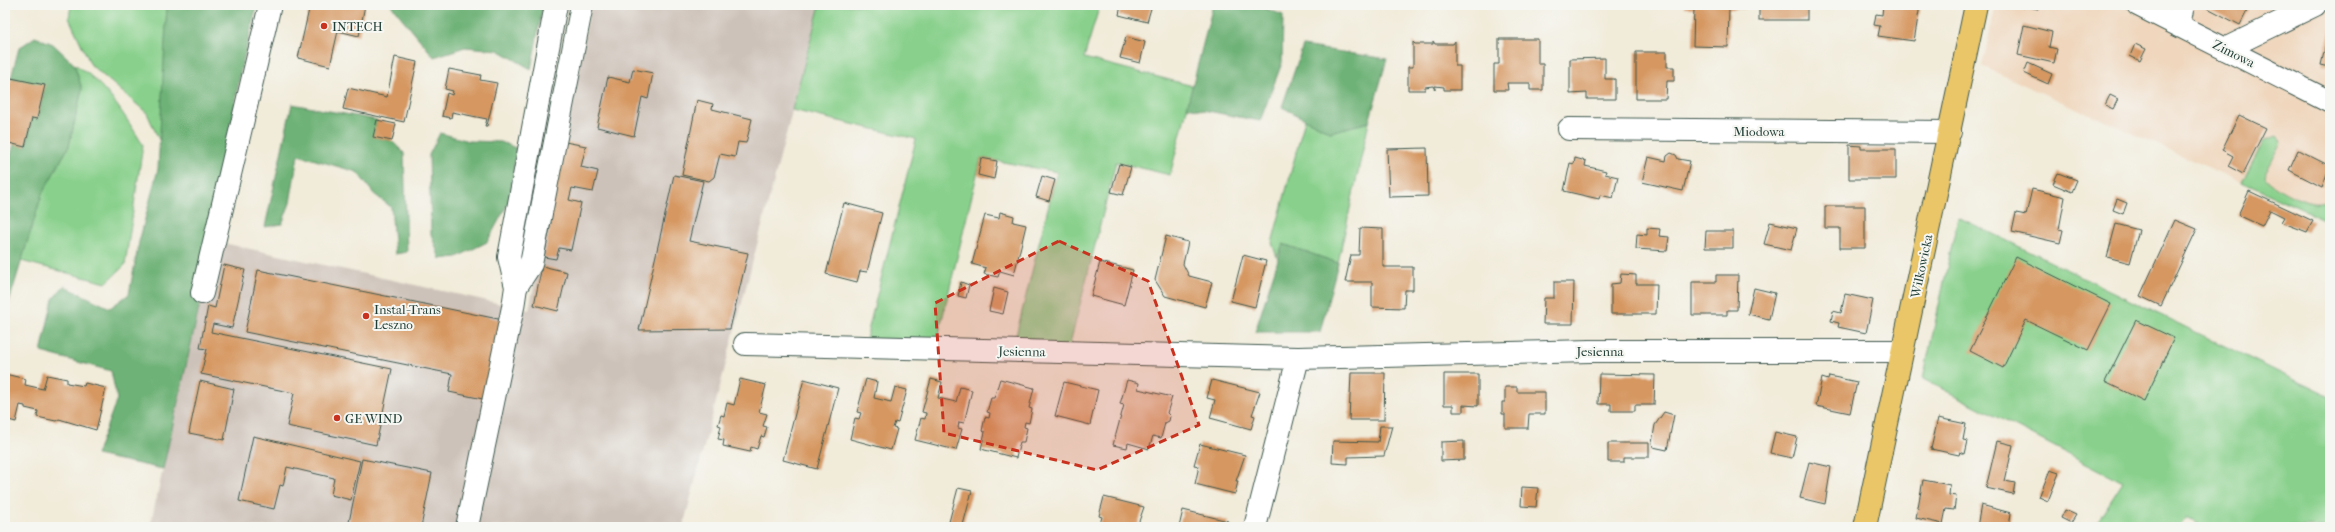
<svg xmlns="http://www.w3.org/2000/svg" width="2335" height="532" viewBox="0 0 2335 532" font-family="'IM FELL French Canon',serif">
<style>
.built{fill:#efd6bc}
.industrial{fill:#cdc2b9}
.green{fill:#88d08b;stroke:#548660}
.forest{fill:#6eb277;stroke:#467856}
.building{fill:#d69760}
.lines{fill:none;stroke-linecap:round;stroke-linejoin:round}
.minor-casing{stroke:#3e574d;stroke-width:24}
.major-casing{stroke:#3e574d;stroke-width:24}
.minor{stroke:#fff;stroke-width:22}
.major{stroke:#eac669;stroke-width:22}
.marked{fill:#c8321e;fill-opacity:0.2;stroke:#c8321e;stroke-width:3;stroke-dasharray:8 5;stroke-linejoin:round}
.poi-dot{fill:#c8321e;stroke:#f6f6f2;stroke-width:1.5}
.labels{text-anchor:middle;stroke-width:4;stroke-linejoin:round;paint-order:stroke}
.poi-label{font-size:13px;fill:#1f3d34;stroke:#f6f6f2;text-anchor:start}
.street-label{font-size:13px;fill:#1f3d34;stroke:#f6f6f2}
</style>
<rect width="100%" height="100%" fill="#f6f6f2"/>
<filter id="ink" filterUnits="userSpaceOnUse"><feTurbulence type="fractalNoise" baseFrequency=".025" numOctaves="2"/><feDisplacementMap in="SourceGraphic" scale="8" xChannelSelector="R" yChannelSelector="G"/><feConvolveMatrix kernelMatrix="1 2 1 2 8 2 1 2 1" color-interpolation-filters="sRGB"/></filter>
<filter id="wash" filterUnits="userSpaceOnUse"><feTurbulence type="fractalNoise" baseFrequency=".012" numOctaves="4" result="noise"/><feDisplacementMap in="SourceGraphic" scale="16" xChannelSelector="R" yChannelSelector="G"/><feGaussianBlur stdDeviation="0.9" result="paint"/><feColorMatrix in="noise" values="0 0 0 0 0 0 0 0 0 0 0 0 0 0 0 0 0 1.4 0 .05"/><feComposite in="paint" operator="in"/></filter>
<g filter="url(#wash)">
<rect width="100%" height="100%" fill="#f1ebd9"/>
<polygon class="built" points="1996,5 2330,5 2330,222 1982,66"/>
<polygon class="industrial" points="591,5 820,5 683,527 150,527 214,241 529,310"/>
<g class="green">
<polygon points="71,5 167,5 160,142 147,113 91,65 69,18"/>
<polygon points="820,5 1084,5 1099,8 1084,58 1193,86 1170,175 1116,162 1068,352 1012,351 1057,172 981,158 935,349 864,347 916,139 792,110"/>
<path d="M 74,64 C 105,82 125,116 143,145 L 125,265 L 106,283 L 21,261 L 42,194 L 69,146 L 82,89 Z"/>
<polygon points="1305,119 1330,132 1369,122 1338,263 1283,244 1277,257 1272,243"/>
<path d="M 2277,137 L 2282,142 L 2264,176 C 2273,188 2299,201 2314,203 C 2319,204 2325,202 2330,201 L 2330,222 L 2242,182 L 2264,141 Z"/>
<polygon points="1958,217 2330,397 2330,527 2204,527 2186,517 2179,527 2094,527 2123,482 1923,379"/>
</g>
<g class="forest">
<polygon points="167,5 257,5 240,73 214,241 163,469 96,455 117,399 111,371 41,352 53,299 64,286 110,308 129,294 139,242 158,169"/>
<polygon points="391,5 543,5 531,69 498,50 465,47 434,57"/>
<polygon points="1213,5 1256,5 1283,15 1282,63 1260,121 1187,107"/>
<polygon points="35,37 53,44 74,64 82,89 69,146 42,194 5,315 5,176 14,144 26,147 32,118 38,119 45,86 11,78 19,48"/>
<polygon points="1303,46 1387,59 1369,122 1330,132 1282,107"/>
<polygon points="292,104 377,120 374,137 392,141 404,153 407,252 395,254 391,207 374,194 357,172 298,155 290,203 282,224 265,227"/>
<polygon points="440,133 469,141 501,142 516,148 510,200 487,242 457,257 440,259 431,234 429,155"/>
<polygon points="1283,244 1338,263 1320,332 1255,332"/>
</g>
<g id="blocks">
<g class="building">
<polygon points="310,5 365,5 359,36 338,31 330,66 298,58"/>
<polygon points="1121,5 1152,5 1147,22 1119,15"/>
<polygon points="1684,5 1746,5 1746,9 1729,9 1728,47 1693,46 1694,8 1684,8"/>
<rect x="1759" y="5" width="48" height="15"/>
<polygon points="1883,5 1920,5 1914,41 1878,36 1880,26 1874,25 1876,14 1882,15"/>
<polygon points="2012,5 2039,5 2038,9 2025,6 2024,8"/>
<polygon points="2202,5 2250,5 2240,25"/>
<polygon points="2024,25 2052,32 2049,47 2057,49 2054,63 2018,55"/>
<polygon points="2330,27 2330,67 2321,65"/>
<polygon points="1126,37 1145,42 1140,63 1120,58"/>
<polygon points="1499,39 1538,39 1538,64 1543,64 1543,90 1530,90 1530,83 1507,83 1508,90 1494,90 1494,64 1499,64"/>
<polygon points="1433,41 1435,44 1453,44 1455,41 1455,66 1460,66 1460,90 1444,90 1444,87 1435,86 1435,90 1433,86 1425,87 1425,90 1408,90 1408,67 1413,67 1413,42 1415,44 1433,44"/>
<polygon points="2135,44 2146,49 2140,61 2130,56"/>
<polygon points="1636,52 1667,52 1667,67 1674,67 1674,81 1667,81 1666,99 1636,99"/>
<polygon points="395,57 417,62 404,122 343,109 348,88 387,97"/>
<polygon points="1605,58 1605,79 1615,79 1615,99 1587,99 1587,93 1570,94 1570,59"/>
<polygon points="2028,63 2052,74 2048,84 2024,73"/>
<polygon points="449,69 481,75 480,80 497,83 487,126 485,126 487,119 452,112 451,118 442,116 447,93 452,95 453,91 445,89"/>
<polygon points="633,69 653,73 648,99 642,97 634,136 597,127 608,77 630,82"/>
<polygon points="11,78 45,85 37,119 32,118 25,147 5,142 8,112 5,112 5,92 7,93"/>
<polygon points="2110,95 2118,99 2113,109 2105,105"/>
<polygon points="697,100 713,104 712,109 752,119 746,143 738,142 735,157 720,154 714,177 709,181 682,175"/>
<polygon points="2239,115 2266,128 2243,174 2228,166 2233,156 2222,150"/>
<polygon points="377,120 396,124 392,141 373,137"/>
<polygon points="565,142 586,146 581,167 598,171 593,192 572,188 569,200 581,203 571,250 559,248 556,259 544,257 551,222 547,221"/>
<polygon points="1849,145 1861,146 1861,149 1896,149 1896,179 1849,179"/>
<polygon points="1427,148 1428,196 1389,197 1387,149"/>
<polygon points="2298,150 2330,166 2322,187 2289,170"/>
<polygon points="1671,153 1676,155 1678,159 1690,161 1683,191 1642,182 1648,157 1666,161 1667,156"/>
<polygon points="981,158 997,161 994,179 978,175"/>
<polygon points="1575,158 1586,161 1585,166 1606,171 1605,174 1618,177 1613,198 1600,195 1599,199 1564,191 1570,163 1574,164"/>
<polygon points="1119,164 1131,167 1123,195 1111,192"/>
<polygon points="2058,173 2077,180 2072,192 2053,184"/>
<polygon points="674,175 703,181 689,241 748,253 730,329 639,330"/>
<polygon points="1042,176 1055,180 1049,201 1036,197"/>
<polygon points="2032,189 2065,197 2059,229 2063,230 2060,243 2012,232 2016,213 2026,215"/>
<polygon points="2249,191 2313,221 2307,232 2281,222 2284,217 2270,210 2262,226 2238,215"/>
<polygon points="2117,199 2127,203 2123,214 2113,210"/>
<polygon points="844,203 882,213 867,272 860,271 857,282 826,274"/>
<polygon points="1825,206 1865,206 1865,248 1840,248 1840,228 1825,228"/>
<polygon points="1000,212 1014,216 1013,222 1026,225 1014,275 1000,271 998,277 984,274 986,268 972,264 985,215 999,218"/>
<polygon points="2175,220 2197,229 2161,306 2140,296"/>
<polygon points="1770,222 1797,228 1791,250 1764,244"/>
<polygon points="2116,224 2139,230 2130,263 2107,257"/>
<polygon points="1360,228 1383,229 1383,267 1413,267 1413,290 1405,290 1404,308 1372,307 1372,282 1345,282 1351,255 1359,255"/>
<polygon points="1647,228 1660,229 1659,236 1669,237 1667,251 1636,249 1637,234 1647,235"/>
<polygon points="1706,231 1733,231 1733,248 1705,248"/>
<polygon points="1166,236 1188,242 1183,264 1189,276 1212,282 1205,307 1165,296 1155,280"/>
<polygon points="1243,255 1266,261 1255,307 1231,301"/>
<polygon points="2016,257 2111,304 2088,350 2026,320 2003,368 1970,351"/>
<polygon points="1100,262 1133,270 1124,305 1091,296"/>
<polygon points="224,265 245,270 232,328 213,324 211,332 392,369 376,445 287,426 294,393 201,374 207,349 200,348 208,306 215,308"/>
<polygon points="542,266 567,272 558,311 534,305"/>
<polygon points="258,270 503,320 483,399 449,392 452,374 245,332"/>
<polygon points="1621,274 1636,275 1636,284 1657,284 1656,314 1611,314 1611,284 1620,283"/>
<polygon points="1716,275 1738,275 1737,310 1727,310 1727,315 1692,315 1692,282 1716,282"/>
<polygon points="961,282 969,285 966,298 958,296"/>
<polygon points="1554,282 1574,282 1573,324 1543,324 1544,298 1554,298"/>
<polygon points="994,288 1008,292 1003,314 989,311"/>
<polygon points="1754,288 1775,293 1769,319 1748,314"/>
<polygon points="1845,294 1873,300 1866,333 1838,327 1839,323 1831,321 1833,311 1841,313"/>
<polygon points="2136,320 2174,338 2144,401 2105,382"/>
<polygon points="1351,373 1385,373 1384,420 1349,420"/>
<polygon points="5,374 26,379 25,385 43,389 47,375 67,379 67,383 84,386 85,383 106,388 96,430 59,419 56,421 37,417 38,411 25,408 25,406 20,405 16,422 5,419"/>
<polygon points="1444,374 1478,374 1478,406 1463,405 1463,412 1453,412 1453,405 1444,405"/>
<polygon points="1599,374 1655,375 1654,405 1635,405 1635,411 1611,411 1611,404 1598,404"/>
<polygon points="1829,376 1857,382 1850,413 1816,406 1822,378 1828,380"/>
<polygon points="740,379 766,385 759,412 767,414 763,426 767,427 764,437 761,436 757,449 751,447 750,452 723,446 724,440 718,439 721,426 718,425 721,415 724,416 727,403 734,405"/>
<polygon points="804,379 838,388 817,469 783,460"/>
<polygon points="866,379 877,382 874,398 891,402 895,387 907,390 898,423 895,422 893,428 897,429 891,450 850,439 855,418 859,419 861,413 857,412"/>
<polygon points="931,379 942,382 938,398 956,402 960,387 972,390 964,423 959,422 958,428 962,429 956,450 915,440 921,418 925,419 926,413 922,412"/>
<polygon points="1000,379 1034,388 1029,408 1032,409 1029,423 1025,422 1024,427 1027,428 1024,442 1020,442 1016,458 981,449 985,432 982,431 985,417 989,418 990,413 987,412 991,398 994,398"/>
<polygon points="1127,380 1139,383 1138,389 1172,397 1167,413 1170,416 1169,421 1165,423 1161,438 1153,436 1149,449 1128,443 1127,448 1113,445 1124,405 1120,404"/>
<polygon points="1212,380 1260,392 1252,415 1255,416 1251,429 1210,418 1215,400 1207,398"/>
<polygon points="200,381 234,389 224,440 189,433"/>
<polygon points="1064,382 1098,390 1090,425 1055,416"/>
<polygon points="1505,387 1517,387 1517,392 1545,392 1545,414 1529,414 1528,428 1505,428 1505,414 1502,414 1502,402 1505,402"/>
<polygon points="1664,412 1674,415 1667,450 1653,447 1652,443 1655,425"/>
<polygon points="1938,418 1966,424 1963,440 1968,441 1965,454 1960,452 1959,455 1931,449"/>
<polygon points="1380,426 1392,426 1384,456 1348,457 1348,464 1332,463 1333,441 1378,442"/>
<polygon points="1775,432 1797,437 1792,458 1770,453"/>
<polygon points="253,436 360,461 351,500 331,495 334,478 287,467 283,486 280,485 274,509 239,501"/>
<polygon points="1464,441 1464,460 1441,461 1441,442"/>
<polygon points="1997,441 2013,445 2005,481 2015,483 2013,494 1986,488"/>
<polygon points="1608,443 1649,443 1649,457 1624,457 1624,462 1608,462"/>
<polygon points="1200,444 1245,455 1236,481 1238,481 1235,494 1195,484 1199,466 1194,465"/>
<polygon points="362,459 432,473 421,527 348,527"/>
<polygon points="1809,462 1831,467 1825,504 1800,498"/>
<polygon points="2050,470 2059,473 2048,501 2039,497"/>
<polygon points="1923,480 1950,485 1949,495 1956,496 1954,510 1946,509 1943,524 1916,518"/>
<polygon points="1522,487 1538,488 1536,507 1521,506"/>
<polygon points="958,488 972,491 963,525 949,522"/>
<polygon points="1104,497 1144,507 1137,527 1099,527 1102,517 1099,516"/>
<polygon points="1981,505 2011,513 2009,527 1977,527"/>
<polygon points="1183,510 1228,521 1226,527 1179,527"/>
<polygon points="2065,510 2076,515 2071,523 2061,518"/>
</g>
</g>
</g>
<g filter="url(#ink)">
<use href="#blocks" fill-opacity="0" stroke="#3e574d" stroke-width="1"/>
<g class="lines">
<g class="minor-casing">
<g id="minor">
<polyline points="2138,5 2330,102"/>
<polyline points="2179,25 2183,5"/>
<polyline points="2225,49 2315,5"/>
<polyline points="1569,129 1950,132"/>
<polyline points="516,287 531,264 582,5"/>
<polyline points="202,293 270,5"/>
<polyline points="745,344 1298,358 1590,351 1902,351"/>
<polyline points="467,527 513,307 516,287 509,257 556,5"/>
<polyline points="1255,527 1298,358"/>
</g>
</g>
<g class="major-casing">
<polyline id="major" points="1865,527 1976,5"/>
</g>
<use href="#minor" class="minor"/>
<use href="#major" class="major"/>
</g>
</g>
<path class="marked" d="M 1059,241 L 1148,281 L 1199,425 L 1097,470 L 944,433 L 935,303 Z"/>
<g class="poi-dot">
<circle cx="324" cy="26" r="4"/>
<circle cx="366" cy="316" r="4"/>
<circle cx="337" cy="418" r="4"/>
</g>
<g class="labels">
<g class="poi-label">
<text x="332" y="31">INTECH</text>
<text x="374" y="314">Instal-Trans<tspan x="374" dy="15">Leszno</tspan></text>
<text x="345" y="423">GE WIND</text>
</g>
<g class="street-label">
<text transform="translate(2234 53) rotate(27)" y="5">Zimowa</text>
<text x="1759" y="136">Miodowa</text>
<text transform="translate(1921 266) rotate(-78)" y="5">Wilkowicka</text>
<text transform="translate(1022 351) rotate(1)" y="5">Jesienna</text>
<text x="1600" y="356">Jesienna</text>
</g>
</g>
<rect width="2335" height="532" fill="none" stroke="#f6f6f2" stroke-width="20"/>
</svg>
